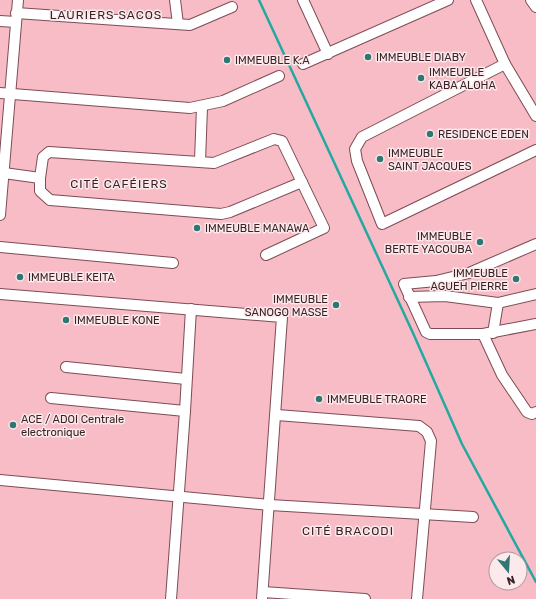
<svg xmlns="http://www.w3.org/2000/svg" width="536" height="599" viewBox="0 0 536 599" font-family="Rubik,sans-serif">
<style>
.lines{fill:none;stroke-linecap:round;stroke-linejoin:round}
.stream{stroke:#23a9a1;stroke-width:2.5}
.minor-casing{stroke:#7e4c55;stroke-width:12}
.minor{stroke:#fff;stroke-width:10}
.poi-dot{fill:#2f7772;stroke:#fce9ec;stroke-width:1.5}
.labels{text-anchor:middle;stroke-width:3;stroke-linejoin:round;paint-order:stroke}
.poi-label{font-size:11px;fill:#392226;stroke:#fce9ec;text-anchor:start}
.neighbourhood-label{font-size:12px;letter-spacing:1px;fill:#392226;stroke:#fce9ec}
</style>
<rect width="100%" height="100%" fill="#f7bcc5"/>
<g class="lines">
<polyline class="stream" points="259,0 413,333 462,444 536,582"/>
<g class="minor-casing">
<g id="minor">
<polyline points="175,0 178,24"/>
<polyline points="303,0 328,54"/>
<polyline points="476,0 505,64 536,116"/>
<polyline points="531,0 536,7"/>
<polyline points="16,13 190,25 232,7"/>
<polyline points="0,21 16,22"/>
<polyline points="303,64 448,0"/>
<polyline points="505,64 362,137 355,149 357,161 382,224 536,150"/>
<polyline points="0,93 190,108 223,101 279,76"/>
<polyline points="200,161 202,107"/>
<polyline points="4,173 40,178 40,191 50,200 221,214 230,212 302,182"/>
<polyline points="40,178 43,157 49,152 214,163 274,139 282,141 324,228 266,255"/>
<polyline points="0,215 18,0"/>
<polyline points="536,244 469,273 436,281 404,284 426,332 430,334 483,334 536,324"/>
<polyline points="0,247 173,263"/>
<polyline points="0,294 282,317 262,599"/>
<polyline points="409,297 445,296 498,303 536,294"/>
<polyline points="493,333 498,303"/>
<polyline points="483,334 502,375 527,412 532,414 536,412"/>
<polyline points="66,367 186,379"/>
<polyline points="51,398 185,411"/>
<polyline points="277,415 419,426 427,432 431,441 417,599"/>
<polyline points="0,480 270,505 473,517"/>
<polyline points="263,592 365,599"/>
<polyline points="171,599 185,411 191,309"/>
</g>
</g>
<use href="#minor" class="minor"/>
</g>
<g class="poi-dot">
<circle cx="368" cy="57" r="4"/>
<circle cx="227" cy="60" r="4"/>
<circle cx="421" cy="78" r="4"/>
<circle cx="430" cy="134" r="4"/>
<circle cx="380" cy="159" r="4"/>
<circle cx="197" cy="228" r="4"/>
<circle cx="480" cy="242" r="4"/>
<circle cx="20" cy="277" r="4"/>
<circle cx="516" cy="279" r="4"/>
<circle cx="336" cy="305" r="4"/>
<circle cx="66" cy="320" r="4"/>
<circle cx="319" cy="399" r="4"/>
<circle cx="13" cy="425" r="4"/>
</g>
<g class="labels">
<g class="poi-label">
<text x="376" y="61">IMMEUBLE DIABY</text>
<text x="235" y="64">IMMEUBLE K.A</text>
<text x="429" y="76">IMMEUBLE<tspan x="429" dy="13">KABA ALOHA</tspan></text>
<text x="438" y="138">RESIDENCE EDEN</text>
<text x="388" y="157">IMMEUBLE<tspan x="388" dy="13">SAINT JACQUES</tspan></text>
<text x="205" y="232">IMMEUBLE MANAWA</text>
<text x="472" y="240" text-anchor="end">IMMEUBLE<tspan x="472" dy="13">BERTE YACOUBA</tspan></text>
<text x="508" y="277" text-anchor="end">IMMEUBLE<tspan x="508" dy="13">AGUEH PIERRE</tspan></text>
<text x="28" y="281">IMMEUBLE KEITA</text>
<text x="328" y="303" text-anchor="end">IMMEUBLE<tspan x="328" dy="13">SANOGO MASSE</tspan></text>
<text x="74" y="324">IMMEUBLE KONE</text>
<text x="327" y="403">IMMEUBLE TRAORE</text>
<text x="21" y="423">ACE / ADOI Centrale<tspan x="21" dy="13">electronique</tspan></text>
</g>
<g class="neighbourhood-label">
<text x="106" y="19">LAURIERS SACOS</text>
<text x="119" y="188">CITÉ CAFÉIERS</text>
<text x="348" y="535">CITÉ BRACODI</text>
</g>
</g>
<g transform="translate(508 571) rotate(162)"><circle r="19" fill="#fce9ec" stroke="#ae999d"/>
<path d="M0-3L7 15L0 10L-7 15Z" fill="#2f7772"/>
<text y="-6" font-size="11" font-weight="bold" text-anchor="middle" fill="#392226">N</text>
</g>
</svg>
